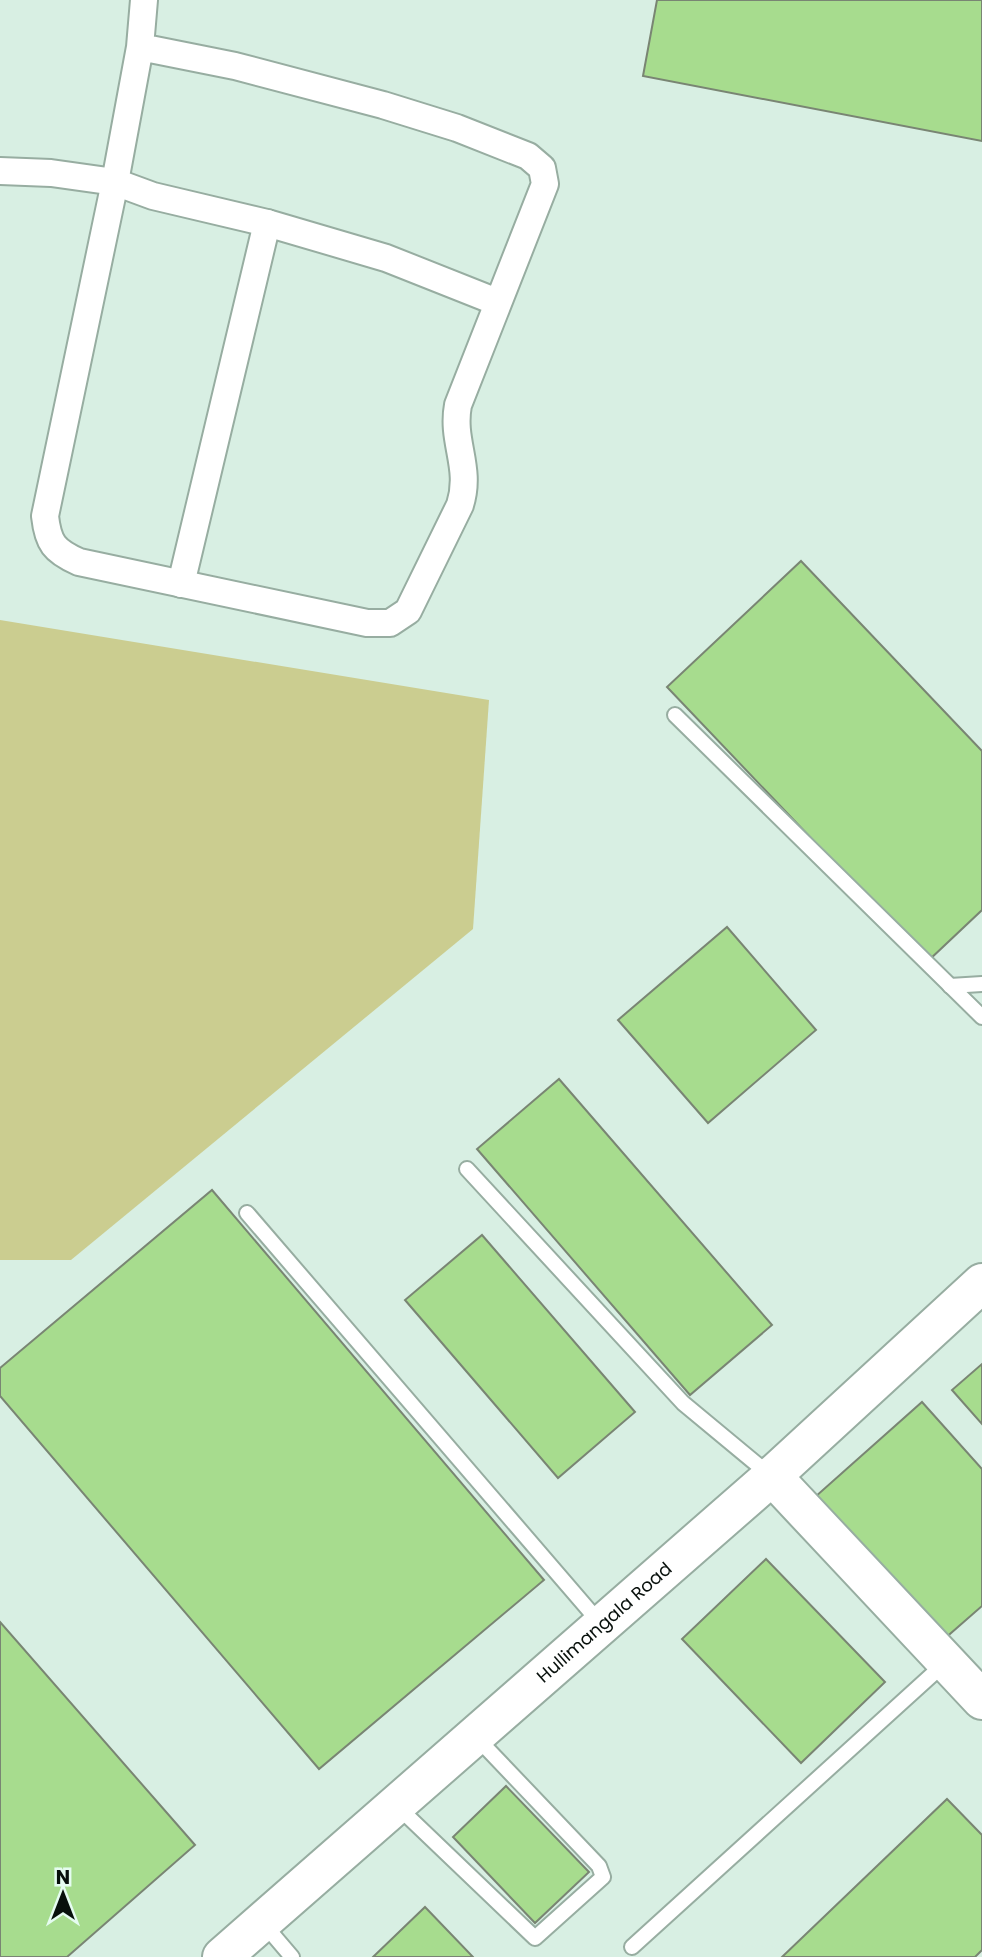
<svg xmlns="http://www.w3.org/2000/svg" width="982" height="1957" viewBox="0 0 982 1957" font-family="Poppins,sans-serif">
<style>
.green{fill:#cbcd90}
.building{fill:#a7dc8e;stroke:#798573;stroke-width:2}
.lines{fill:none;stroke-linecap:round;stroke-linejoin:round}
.lane-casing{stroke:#97ada1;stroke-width:18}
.street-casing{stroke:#97ada1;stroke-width:30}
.secondary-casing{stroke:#97ada1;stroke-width:42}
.lane{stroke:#fff;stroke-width:14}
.street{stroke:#fff;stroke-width:26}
.secondary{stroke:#fff;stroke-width:38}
.labels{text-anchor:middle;stroke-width:7;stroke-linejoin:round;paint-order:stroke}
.street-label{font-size:18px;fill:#08100c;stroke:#e5fcf0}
</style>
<rect width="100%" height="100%" fill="#d8efe3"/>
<polygon class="green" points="0,620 489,700 473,929 71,1260 0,1260"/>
<g class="building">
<polygon points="657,0 982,0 982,141 643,76"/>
<polygon points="801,561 982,751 982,910 928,961 667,687"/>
<polygon points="727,927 816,1030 708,1123 618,1020"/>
<polygon points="559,1079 772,1325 690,1395 477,1149"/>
<polygon points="212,1190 544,1580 319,1769 0,1396 0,1368"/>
<polygon points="482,1235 635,1412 558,1478 405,1300"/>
<polygon points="982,1364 982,1424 952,1390"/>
<polygon points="922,1402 982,1469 982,1606 943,1640 815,1497"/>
<polygon points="766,1559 885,1682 801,1763 682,1639"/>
<polygon points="0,1622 195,1845 67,1957 0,1957"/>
<polygon points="506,1786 589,1872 535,1923 453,1837"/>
<polygon points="947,1799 982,1835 982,1950 975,1957 782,1957"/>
<polygon points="425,1907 473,1957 373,1957"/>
</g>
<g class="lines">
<g class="lane-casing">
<g id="lane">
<polyline points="675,715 982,1017"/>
<polyline points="950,986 982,984"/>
<polyline points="467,1169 683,1403 771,1476"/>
<polyline points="247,1213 600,1623"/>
<polyline points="397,1806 535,1938 603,1877 599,1866 476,1737"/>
<polyline points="263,1923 292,1957"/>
<polyline points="632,1947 945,1663"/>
</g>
</g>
<g class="street-casing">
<g id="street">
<path d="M 140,47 L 235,66 L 383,105 L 457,128 L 528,156 L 542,168 L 545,184 L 458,405 C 451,442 472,467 460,505 L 408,611 L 390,623 L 367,623 L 79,562 C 54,551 48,543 45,516 L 115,182 L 140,47 L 144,0"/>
<polyline points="0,171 51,173 115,182 153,196 267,223 386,258 497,302"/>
<polyline points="181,584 267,223"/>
</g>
</g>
<g class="secondary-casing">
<g id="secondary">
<polyline points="772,1476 982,1700"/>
<path id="s1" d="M 222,1957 L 772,1476 L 982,1283"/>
</g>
</g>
<use href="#lane" class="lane"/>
<use href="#street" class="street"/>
<use href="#secondary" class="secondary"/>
</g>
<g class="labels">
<g class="street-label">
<text dy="6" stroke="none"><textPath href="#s1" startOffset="508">Hullimangala Road</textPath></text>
</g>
</g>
<g transform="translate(63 1894)" stroke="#e5fcf0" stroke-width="5" paint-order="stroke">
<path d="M0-5L12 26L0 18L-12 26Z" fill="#08100c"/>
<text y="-10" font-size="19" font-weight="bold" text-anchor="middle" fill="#08100c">N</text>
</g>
</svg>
